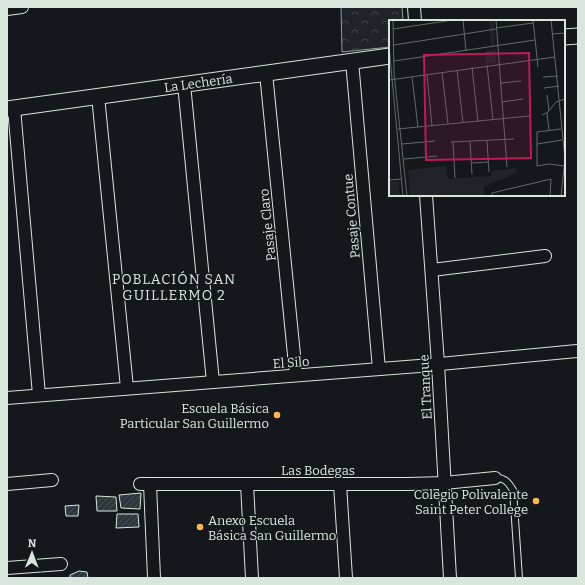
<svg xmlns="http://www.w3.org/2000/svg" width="585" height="585" viewBox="0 0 585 585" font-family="Bitter,serif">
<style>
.park{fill:url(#park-crowns);stroke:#939e99}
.building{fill:url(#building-hatch);stroke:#d8e6dc}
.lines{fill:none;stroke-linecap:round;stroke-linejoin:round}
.service-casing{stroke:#d8e6dc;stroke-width:8}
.minor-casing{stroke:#d8e6dc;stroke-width:14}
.tertiary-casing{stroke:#d8e6dc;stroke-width:17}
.service{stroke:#14181c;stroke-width:6}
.minor{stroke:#14181c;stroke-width:12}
.tertiary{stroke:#14181c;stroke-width:15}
.poi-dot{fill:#ffb74d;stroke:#14181c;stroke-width:1.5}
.labels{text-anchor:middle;stroke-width:3;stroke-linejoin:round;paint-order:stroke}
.street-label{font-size:13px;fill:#d8e6dc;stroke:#14181c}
.poi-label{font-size:13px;fill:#d8e6dc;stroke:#14181c;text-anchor:end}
.neighbourhood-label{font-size:14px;letter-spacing:1px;fill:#d8e6dc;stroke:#14181c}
.inset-road{fill:none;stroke:#626a69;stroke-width:1}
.view{fill:#c2185b;fill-opacity:0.15;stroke:#c2185b;stroke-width:2}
.inset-edge{fill:none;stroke:#d8e6dc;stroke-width:2}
</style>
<defs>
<pattern id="park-crowns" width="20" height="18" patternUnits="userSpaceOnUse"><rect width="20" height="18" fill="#202428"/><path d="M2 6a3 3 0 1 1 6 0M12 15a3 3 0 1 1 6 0" fill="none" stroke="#404447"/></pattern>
<pattern id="building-hatch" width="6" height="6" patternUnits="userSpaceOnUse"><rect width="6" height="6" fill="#2c363c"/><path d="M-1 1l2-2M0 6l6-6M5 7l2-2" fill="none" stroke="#4a5358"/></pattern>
</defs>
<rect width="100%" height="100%" fill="#14181c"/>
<polygon class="park" points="341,7 402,7 403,21 390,21 390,47 342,52"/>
<g class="building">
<polygon points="141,493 140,509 121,508 119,495"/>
<polygon points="96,496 116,497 117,511 97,511"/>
<polygon points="79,505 78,516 66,516 65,506"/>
<polygon points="117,514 138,514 139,527 116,528"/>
<polygon points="79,571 87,572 88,578 70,578 70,575"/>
</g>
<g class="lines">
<g class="service-casing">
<path id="service" d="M 495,478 C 504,477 508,482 513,490 L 519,578"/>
</g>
<g class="minor-casing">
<g id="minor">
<polyline points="414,7 415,21"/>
<polyline points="7,9 22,7"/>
<polyline points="352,61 379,369"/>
<polyline points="266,73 296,375"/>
<polyline points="184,84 213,382"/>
<polyline points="98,96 127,388"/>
<polyline points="14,108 39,395"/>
<polyline points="426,195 438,364 450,578"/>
<polyline points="432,270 545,256"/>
<polyline points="7,398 419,366 577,351"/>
<polyline points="7,484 52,480"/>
<polyline points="140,484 408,484 444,483 495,478"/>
<polyline points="150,484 154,578"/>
<polyline points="247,484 252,578"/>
<polyline points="340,484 346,578"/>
<polyline points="7,568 61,564"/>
</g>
</g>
<g class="tertiary-casing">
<g id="tertiary">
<polyline points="564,37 578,36"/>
<path id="s1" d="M 7,109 L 390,56"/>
</g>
</g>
<use href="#service" class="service"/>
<use href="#minor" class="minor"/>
<use href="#tertiary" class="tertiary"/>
</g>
<g class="poi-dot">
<circle cx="277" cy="415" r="4"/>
<circle cx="536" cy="501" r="4"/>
<circle cx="200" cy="527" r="4"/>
</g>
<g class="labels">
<g class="street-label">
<text dy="5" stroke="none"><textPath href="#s1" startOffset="193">La Lechería</textPath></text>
<text transform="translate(351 216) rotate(-95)" y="5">Pasaje Contue</text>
<text transform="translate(267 225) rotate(-96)" y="5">Pasaje Claro</text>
<text transform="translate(291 362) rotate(-4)" y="5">El Silo</text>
<text transform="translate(425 387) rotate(-93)" y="5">El Tranque</text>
<text x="318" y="475">Las Bodegas</text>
</g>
<g class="poi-label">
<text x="269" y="413">Escuela Básica<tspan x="269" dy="15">Particular San Guillermo</tspan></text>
<text x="528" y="499">Colegio Polivalente<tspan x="528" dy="15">Saint Peter College</tspan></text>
<text x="208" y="525" text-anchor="start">Anexo Escuela<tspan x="208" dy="15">Básica San Guillermo</tspan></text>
</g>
<g class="neighbourhood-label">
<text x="174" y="284">POBLACIÓN SAN<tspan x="174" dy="16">GUILLERMO 2</tspan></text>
</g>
</g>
<g transform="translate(389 20)">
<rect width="176" height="176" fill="#14181c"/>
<path d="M 100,0 L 105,0 L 106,26 L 102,26 ZM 107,29 L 107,42 L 97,44 L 96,31 ZM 57,146 L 59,159 L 102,156 L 103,151 L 127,148 L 128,153 L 95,166 L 95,176 L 21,176 L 19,150 ZM 10,161 L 11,176 L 0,176 L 0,162 Z" fill="#202428"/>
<path class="inset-road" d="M 4,0 L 5,53 L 18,176M 74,0 L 77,31M 107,0 L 118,147M 144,0 L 149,47M 162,0 L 176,139 L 172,176M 107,8 L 144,3M 4,9 L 64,0M 163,14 L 176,13M 5,25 L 107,9M 0,26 L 14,176M 5,41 L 146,20M 98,45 L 104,100M 83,47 L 89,102M 68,50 L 74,103M 53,52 L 59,104M 38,55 L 43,106M 23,57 L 29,107M 154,57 L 169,56M 0,60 L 166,37M 112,63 L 132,61M 155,68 L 170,66M 158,75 L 160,91M 113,82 L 134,79M 158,93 L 160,110M 153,95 L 159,92 L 167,82 L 176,79M 9,109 L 140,96M 172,109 L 148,112 L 148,146 L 160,144 L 176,146M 81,121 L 83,154M 98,121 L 100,152M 62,122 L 125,119M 64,122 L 66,158M 13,124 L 46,121M 148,124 L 173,120M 15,139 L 48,136M 83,143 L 99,142M 0,160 L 13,159M 103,176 L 103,173 L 162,159 L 161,176"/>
<path class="view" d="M 140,33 L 142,138 L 37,140 L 35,35 Z"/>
<rect width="176" height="176" class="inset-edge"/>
</g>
<rect width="585" height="585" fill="none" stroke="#d8e6dc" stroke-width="16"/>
<g transform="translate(32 553) rotate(1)" stroke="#14181c" stroke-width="3" paint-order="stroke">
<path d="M0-3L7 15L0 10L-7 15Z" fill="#d8e6dc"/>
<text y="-6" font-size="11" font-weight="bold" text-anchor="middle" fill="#d8e6dc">N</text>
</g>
</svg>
